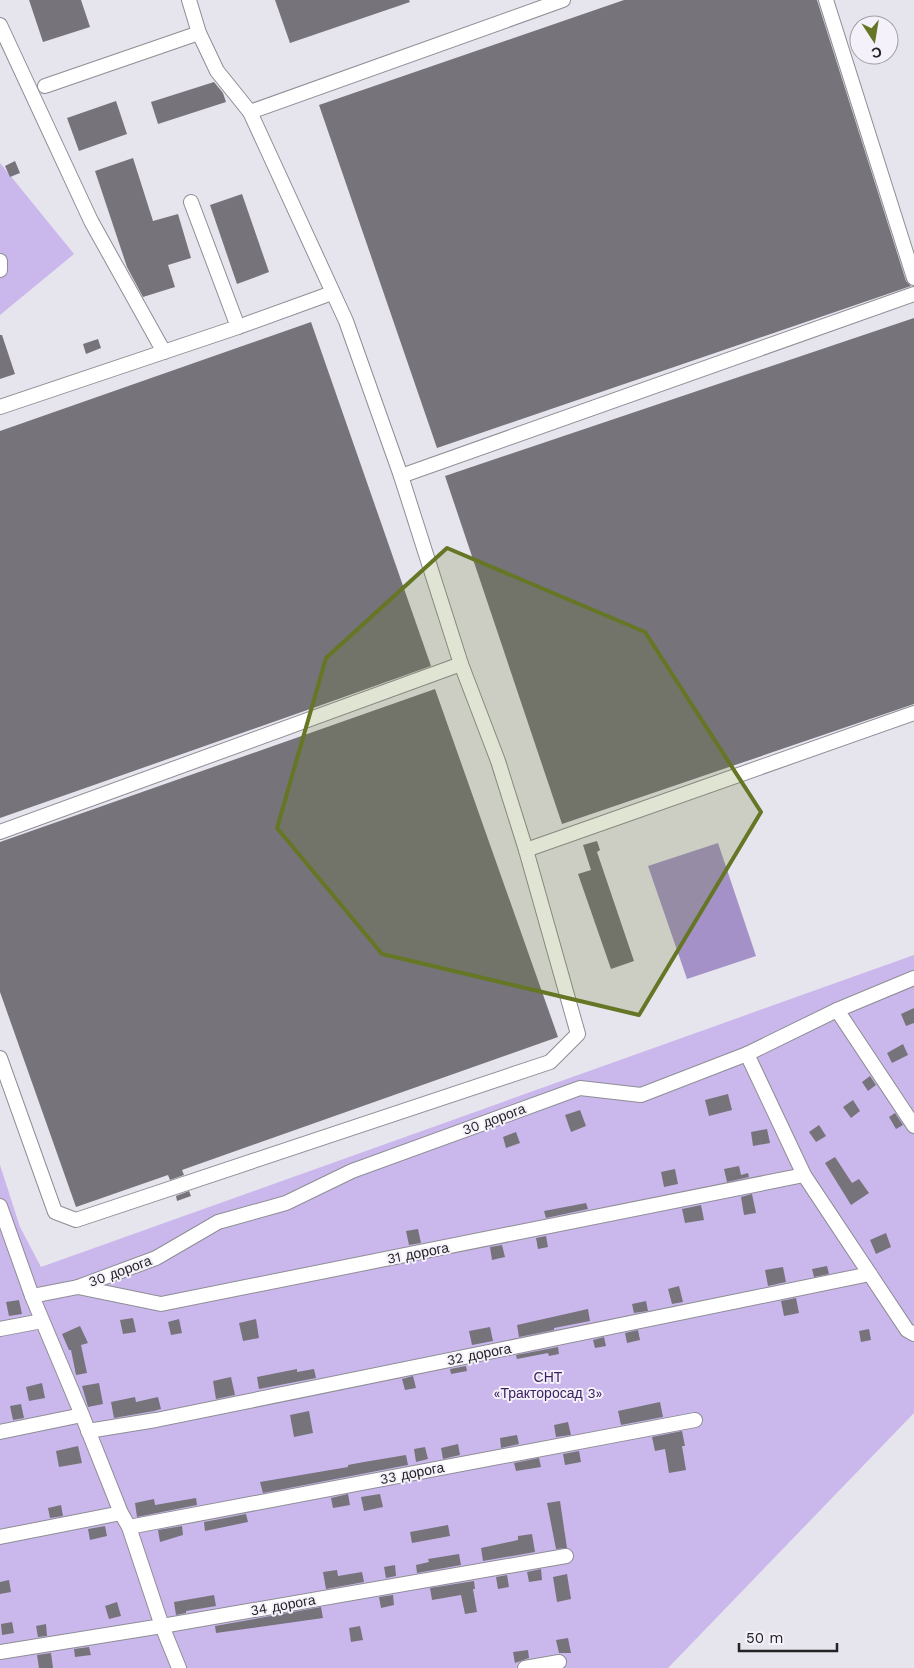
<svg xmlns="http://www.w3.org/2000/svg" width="914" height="1668" viewBox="0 0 914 1668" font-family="'Work Sans',sans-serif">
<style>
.green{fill:#cab8ed}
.water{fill:#a491c7}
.building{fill:#76737b}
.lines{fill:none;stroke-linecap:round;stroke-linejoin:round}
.minor-casing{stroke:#8f8d95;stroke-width:16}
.minor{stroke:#fff;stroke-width:14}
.marked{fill:#657624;fill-opacity:0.2;stroke:#657624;stroke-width:4;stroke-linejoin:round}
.labels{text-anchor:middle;stroke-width:4;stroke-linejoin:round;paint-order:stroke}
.street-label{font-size:14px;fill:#242326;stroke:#f4f1fa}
.park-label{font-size:14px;fill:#3d2162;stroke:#f4f1fa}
</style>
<rect width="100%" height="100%" fill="#e6e4ed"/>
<g class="green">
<polygon points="0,163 74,254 0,315"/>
<polygon points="914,955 914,1413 668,1668 0,1668 0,1165 20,1227 41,1267"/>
</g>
<polygon class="water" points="718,843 756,956 687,979 648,866"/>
<g class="building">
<polygon points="29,0 81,0 90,27 43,42"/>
<polygon points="275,0 409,0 410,2 290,43"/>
<polygon points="624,0 817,0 906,281 911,286 437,448 319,105"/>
<polygon points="214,82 223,93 226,102 158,124 151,102"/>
<polygon points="116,101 127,134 79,151 67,118"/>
<polygon points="133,158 153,221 178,214 191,258 168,265 175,287 143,297 127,267 95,171"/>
<polygon points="15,161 20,173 10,177 5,166"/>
<polygon points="242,194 269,272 237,284 210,205"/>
<polygon points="914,318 914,704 562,824 445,476"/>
<polygon points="311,322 431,666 313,708 0,818 0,431"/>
<polygon points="0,335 2,335 15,374 0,379"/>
<polygon points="98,339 101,348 86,354 83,344"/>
<polygon points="435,689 558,1037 182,1170 184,1175 170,1180 168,1175 76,1207 0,992 0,842"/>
<polygon points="597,841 600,850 597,852 634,961 611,969 578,874 591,870 583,845"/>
<polygon points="914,1008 914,1023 906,1026 901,1014"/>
<polygon points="903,1044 908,1055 892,1063 887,1053"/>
<polygon points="870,1076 876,1085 868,1091 862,1082"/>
<polygon points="728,1094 732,1110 709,1116 705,1100"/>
<polygon points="853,1100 860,1111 851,1118 843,1107"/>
<polygon points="580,1110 586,1126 571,1132 565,1115"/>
<polygon points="895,1113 903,1125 896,1129 889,1117"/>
<polygon points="819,1125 826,1136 816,1142 809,1132"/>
<polygon points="767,1129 770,1143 753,1146 751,1132"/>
<polygon points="516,1132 520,1143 506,1148 503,1137"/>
<polygon points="835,1157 852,1183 859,1179 869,1193 851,1205 825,1163"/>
<polygon points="739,1166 741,1175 748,1173 749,1177 727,1182 724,1169"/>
<polygon points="675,1169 678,1184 664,1187 661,1172"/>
<polygon points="189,1191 191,1196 177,1201 176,1196"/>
<polygon points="752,1194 756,1213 744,1215 741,1197"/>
<polygon points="586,1203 588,1209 546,1218 544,1211"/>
<polygon points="701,1205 704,1220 685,1223 682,1209"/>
<polygon points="418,1229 421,1243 409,1245 406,1231"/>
<polygon points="886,1233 891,1247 876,1254 870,1240"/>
<polygon points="546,1236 548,1247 538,1249 536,1238"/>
<polygon points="502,1245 505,1257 492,1260 490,1247"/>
<polygon points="827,1266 829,1274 814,1277 812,1269"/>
<polygon points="783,1267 786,1282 768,1286 765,1270"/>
<polygon points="679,1286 683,1302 672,1304 668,1289"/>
<polygon points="796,1298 799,1313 784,1316 781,1301"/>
<polygon points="19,1300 22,1314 9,1316 6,1302"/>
<polygon points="646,1301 648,1311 634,1313 632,1304"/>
<polygon points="588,1309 590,1321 554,1328 554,1330 519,1337 517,1325"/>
<polygon points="133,1318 136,1332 123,1334 120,1320"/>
<polygon points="179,1319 182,1333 171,1335 168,1322"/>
<polygon points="256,1319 259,1338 243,1341 239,1323"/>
<polygon points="80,1326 88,1343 81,1345 87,1373 76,1375 71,1350 69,1350 62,1334"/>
<polygon points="490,1327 493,1341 472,1345 469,1331"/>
<polygon points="869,1329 871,1340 861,1342 859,1331"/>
<polygon points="638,1330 640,1340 627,1343 625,1333"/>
<polygon points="604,1337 606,1346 595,1348 593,1340"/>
<polygon points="558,1347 559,1354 549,1356 548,1353 517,1359 516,1355"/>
<polygon points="466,1366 467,1371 451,1374 450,1369"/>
<polygon points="297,1369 297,1372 314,1369 316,1378 259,1389 257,1377"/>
<polygon points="413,1376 416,1388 405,1390 402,1379"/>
<polygon points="231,1377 235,1395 216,1399 213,1381"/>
<polygon points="42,1383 45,1398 29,1401 26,1387"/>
<polygon points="99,1383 103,1404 88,1407 82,1386"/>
<polygon points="135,1397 136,1402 158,1397 161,1409 154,1411 114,1418 111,1402"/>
<polygon points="660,1402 663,1417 621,1425 618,1411"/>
<polygon points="21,1404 24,1418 13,1420 10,1406"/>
<polygon points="309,1411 313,1433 294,1437 290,1415"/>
<polygon points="568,1422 571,1435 556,1437 554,1425"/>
<polygon points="682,1431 685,1446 682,1446 686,1470 669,1473 665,1449 655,1451 652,1437"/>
<polygon points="517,1435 519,1444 501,1448 500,1438"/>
<polygon points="458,1444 460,1455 443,1459 441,1448"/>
<polygon points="78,1446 82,1463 59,1467 56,1451"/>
<polygon points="425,1447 428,1459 416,1462 414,1449"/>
<polygon points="579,1451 581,1462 565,1465 563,1454"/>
<polygon points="406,1455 408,1465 263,1493 260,1482 348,1467 348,1465 364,1462"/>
<polygon points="539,1458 541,1467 516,1471 514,1463"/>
<polygon points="348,1494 350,1505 333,1508 331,1498"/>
<polygon points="380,1494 383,1507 364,1511 361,1497"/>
<polygon points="196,1498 197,1505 137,1517 135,1503 154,1499 155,1505"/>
<polygon points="560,1501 567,1548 556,1549 547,1503"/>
<polygon points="61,1505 63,1516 50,1518 48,1508"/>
<polygon points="246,1514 248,1522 205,1531 204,1522"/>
<polygon points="448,1525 450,1536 412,1543 410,1532"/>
<polygon points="105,1526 107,1536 90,1540 88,1529"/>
<polygon points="182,1526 183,1535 160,1542 158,1530"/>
<polygon points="532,1534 535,1552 483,1561 481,1548 518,1540 518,1536"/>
<polygon points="459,1554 461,1565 417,1573 416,1565 429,1562 428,1559"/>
<polygon points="395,1565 396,1576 386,1578 384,1567"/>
<polygon points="541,1569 542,1580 529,1582 527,1572"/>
<polygon points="337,1570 338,1576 362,1572 364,1582 326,1589 323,1572"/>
<polygon points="567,1574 571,1599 557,1602 553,1577"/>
<polygon points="507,1575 509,1587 498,1589 496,1577"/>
<polygon points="9,1580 11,1592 0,1594 0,1582"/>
<polygon points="474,1581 475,1589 473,1589 477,1612 465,1614 461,1595 432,1600 430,1588"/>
<polygon points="214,1595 216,1606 186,1611 186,1613 176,1615 174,1602"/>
<polygon points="393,1595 394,1605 381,1608 379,1597"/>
<polygon points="117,1602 121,1616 109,1619 105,1606"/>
<polygon points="321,1607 323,1618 216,1633 215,1626"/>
<polygon points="12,1622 14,1633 2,1635 1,1624"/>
<polygon points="46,1624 47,1636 38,1637 36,1626"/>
<polygon points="360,1626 363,1640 351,1642 349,1628"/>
<polygon points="568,1638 571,1653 559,1653 556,1640"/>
<polygon points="89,1647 91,1655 75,1657 74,1649"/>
<polygon points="528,1650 529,1658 515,1663 513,1652"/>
<polygon points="51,1653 53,1668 39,1668 37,1655"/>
</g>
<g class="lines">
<g class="minor-casing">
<g id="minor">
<polyline points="826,0 914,278"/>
<polyline points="0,25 91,221 164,352"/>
<polyline points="45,86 199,33"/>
<polyline points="250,112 563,0"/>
<polyline points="191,202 238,327"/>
<polyline points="0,261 0,270"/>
<polyline points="0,407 238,327 332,293"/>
<polyline points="401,476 914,294"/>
<polyline points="0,832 461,664"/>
<polyline points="526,850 914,713"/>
<polyline points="837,1010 914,1126"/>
<polyline points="747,1054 804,1175 907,1330 914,1334"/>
<polyline points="0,1058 55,1212 76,1220 550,1062 578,1034 526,850 498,761 461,664 401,476 346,321 250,112 217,71 199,33 189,0"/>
<polyline points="0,1206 32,1296 82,1415 121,1513 129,1527 162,1626 179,1668"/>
<polyline points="78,1287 156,1258 218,1222 286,1203 352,1171 580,1088 641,1095 747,1054 837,1010 914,978"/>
<polyline points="32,1296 78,1287 161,1304 804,1175"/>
<polyline points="0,1329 42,1321"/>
<polyline points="88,1431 156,1420 870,1274"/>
<polyline points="0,1432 82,1415"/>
<polyline points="129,1527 695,1420"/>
<polyline points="0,1537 121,1513"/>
<polyline points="0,1652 162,1626 566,1556"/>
<polyline points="525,1668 559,1662"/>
</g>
</g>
<use href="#minor" class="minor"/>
</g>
<path class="marked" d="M 447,548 L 645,632 L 761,812 L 639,1015 L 382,954 L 277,828 L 326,658 Z"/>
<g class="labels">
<g class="street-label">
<text transform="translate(494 1119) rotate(-20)" y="5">30 дорога</text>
<text transform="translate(418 1253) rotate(-11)" y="5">31 дорога</text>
<text transform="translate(120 1271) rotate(-20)" y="5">30 дорога</text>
<text transform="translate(479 1354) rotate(-11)" y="5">32 дорога</text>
<text transform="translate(412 1473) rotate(-11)" y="5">33 дорога</text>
<text transform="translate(283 1605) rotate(-10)" y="5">34 дорога</text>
</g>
<g class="park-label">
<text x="548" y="1382">СНТ<tspan x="548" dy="16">«Тракторосад 3»</tspan></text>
</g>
</g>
<g transform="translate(874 40) rotate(168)"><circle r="24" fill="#f4f1fa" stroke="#a19fa5"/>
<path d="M0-4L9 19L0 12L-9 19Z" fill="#657624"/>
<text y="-8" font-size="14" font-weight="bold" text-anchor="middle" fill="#242326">С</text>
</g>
<path d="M739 1643v8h98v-8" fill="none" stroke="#242326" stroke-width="2.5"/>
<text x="746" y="1643" font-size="15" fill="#242326" stroke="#f4f1fa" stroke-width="4" paint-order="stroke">50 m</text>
</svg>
